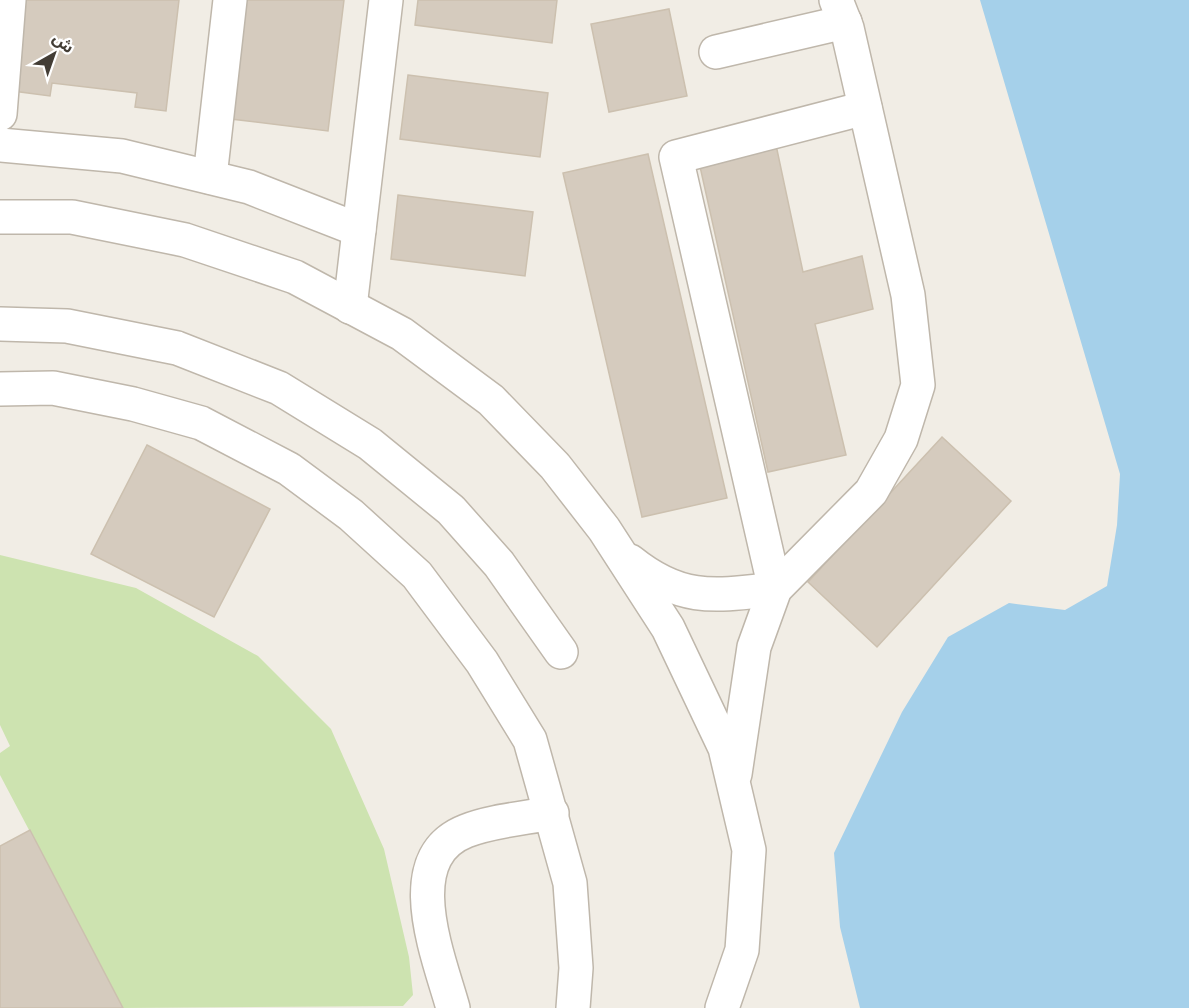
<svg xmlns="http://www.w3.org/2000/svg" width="1189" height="1008" viewBox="0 0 1189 1008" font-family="'IBM Plex Sans','Noto Sans Arabic',sans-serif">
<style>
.green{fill:#cde3b0}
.water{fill:#a5d0ea}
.building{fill:#d5cbbe;stroke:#ccc0af;stroke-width:1.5}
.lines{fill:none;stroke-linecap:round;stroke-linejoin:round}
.minor-casing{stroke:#bfb7ab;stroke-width:36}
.minor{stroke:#fff;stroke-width:33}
</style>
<rect width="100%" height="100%" fill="#f1ede5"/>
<polygon class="green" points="0,555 136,588 258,656 331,729 384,849 409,957 413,995 403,1006 123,1008 0,775 0,753 10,746 0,725"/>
<polygon class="water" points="980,0 1189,0 1189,1008 860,1008 840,927 834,853 902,712 948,637 1009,603 1065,610 1107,586 1117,525 1120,474"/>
<g class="building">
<polygon points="24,0 179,0 166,111 135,107 137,93 52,83 50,96 13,91"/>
<polygon points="245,0 344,0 328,131 231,119"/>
<polygon points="418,0 557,0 552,43 415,25"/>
<polygon points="669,9 687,96 609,112 591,24"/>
<polygon points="408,75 548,93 540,157 400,139"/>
<polygon points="776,145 803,272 862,256 873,309 815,324 846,455 768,472 699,162"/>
<polygon points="648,154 727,498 642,517 563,173"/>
<polygon points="398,195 533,212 525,276 391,259"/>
<polygon points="942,437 1011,501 877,647 808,582"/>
<polygon points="147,445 270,509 214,617 91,554"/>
<polygon points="30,830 123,1008 0,1008 0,846"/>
</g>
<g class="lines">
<g class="minor-casing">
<g id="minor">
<polyline points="716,52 845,22"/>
<polyline points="0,114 9,0"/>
<polyline points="0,145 122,156 249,187 359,230"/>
<polyline points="210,177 230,0"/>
<polyline points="0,217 72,217 185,240 295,277 402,334 491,400 555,466 604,529 668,628 725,748 749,850 742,950 722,1008"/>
<polyline points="350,307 386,0"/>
<polyline points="0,324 67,326 177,348 279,388 370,444 451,510 499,564 561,652"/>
<polyline points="0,389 53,388 133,404 201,423 289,469 351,515 417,575 482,662 530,740 570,883 576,968 573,1008"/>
<path d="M 630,561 C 681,602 714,596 775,589"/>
<polyline points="775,589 676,157 865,108"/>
<polyline points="735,774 754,647 775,589 871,492 901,439 918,385 908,295 847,28 836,0"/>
<path d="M 453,1008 C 439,957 397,858 466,831 C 490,821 526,818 552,813"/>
</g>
</g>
<use href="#minor" class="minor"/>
</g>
<g transform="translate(54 54) rotate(40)" stroke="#ffffff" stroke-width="4.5" paint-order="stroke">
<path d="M0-4.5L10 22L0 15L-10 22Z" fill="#433d35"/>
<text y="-9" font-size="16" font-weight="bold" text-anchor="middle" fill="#433d35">ش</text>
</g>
</svg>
